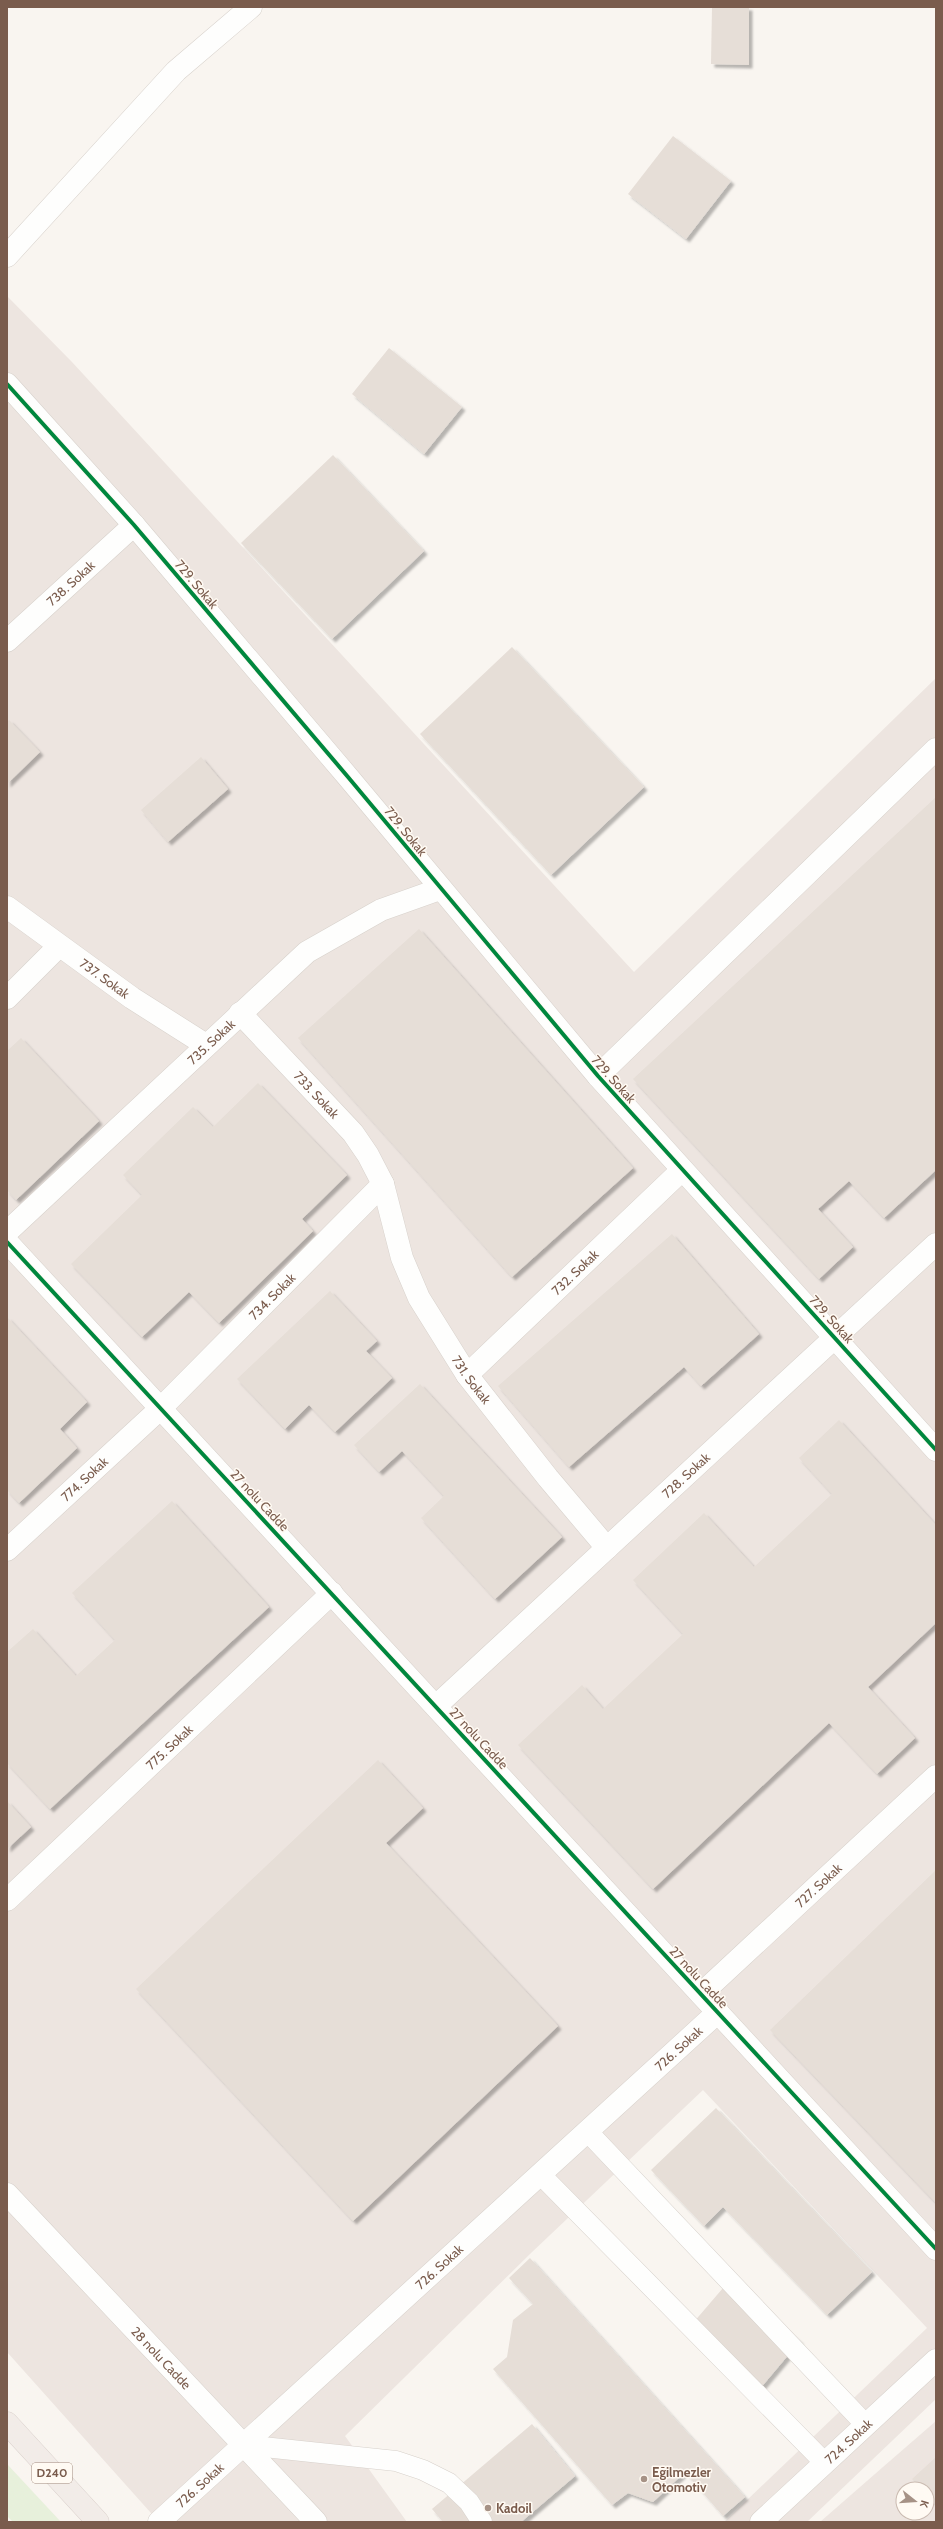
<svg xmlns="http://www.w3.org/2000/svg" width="943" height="2529" viewBox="0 0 943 2529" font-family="Cabin,sans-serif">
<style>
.industrial{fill:#ede5e0;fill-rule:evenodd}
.green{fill:#e7f0db}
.building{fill:#e6ded7;filter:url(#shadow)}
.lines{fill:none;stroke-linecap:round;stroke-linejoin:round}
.service-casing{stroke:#d7d1cb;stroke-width:21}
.minor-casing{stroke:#d7d1cb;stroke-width:23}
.tertiary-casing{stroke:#d7d1cb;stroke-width:23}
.trunk-casing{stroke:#dad1cc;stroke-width:23}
.service{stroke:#fefefd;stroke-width:20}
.minor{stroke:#fefefd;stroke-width:22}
.tertiary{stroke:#fefefd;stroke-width:22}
.trunk{stroke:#f2ece8;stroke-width:22}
.cycleway-casing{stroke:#fffaf3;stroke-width:6}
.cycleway{stroke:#00873e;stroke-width:4}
.poi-dot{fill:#a69286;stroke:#fffaf3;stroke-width:1.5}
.labels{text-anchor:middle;stroke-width:3;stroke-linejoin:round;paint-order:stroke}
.shield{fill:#fffaf3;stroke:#a28b7f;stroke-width:1}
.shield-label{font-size:12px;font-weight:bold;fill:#7a5c4d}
.street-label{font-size:13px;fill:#7a5c4d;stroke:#fffaf3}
.poi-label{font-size:13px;font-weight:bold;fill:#7a5c4d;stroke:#fffaf3;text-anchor:start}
</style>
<defs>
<filter id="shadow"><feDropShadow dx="3.5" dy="3.5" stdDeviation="1" flood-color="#0004"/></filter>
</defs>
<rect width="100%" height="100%" fill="#f9f5f0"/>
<g class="industrial">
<polygon points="7,296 72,362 634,972 936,678 936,2399 807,2522 724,2522 927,2328 703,2090 530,2254 345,2436 407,2522 159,2522 7,2352"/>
<path d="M 936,2421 L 936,2522 L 820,2522 L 883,2467 ZM 903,2489 L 927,2489 L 927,2513 L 903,2513 Z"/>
</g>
<polygon class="green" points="7,2464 61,2522 13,2522 7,2516"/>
<g class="building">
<polygon points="712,7 749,7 749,65 711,64"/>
<polygon points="673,136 731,181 686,239 628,194"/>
<polygon points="389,348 462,407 424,454 352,394"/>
<polygon points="333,455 424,551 332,639 241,543"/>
<polygon points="512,647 644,787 551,875 420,734"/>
<polygon points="9,720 40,752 7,784 7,722"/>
<polygon points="201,757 228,789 168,842 141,810"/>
<polygon points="936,797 936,1170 884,1218 849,1181 818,1209 853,1247 819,1279 633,1079"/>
<polygon points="419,929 633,1168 512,1277 298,1038"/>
<polygon points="21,1038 99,1121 16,1200 7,1190 7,1051"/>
<polygon points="258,1083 347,1175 302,1219 313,1231 219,1323 189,1292 142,1337 71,1264 142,1195 123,1175 193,1107 213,1127"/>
<polygon points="672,1234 759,1334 701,1386 684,1367 569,1467 498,1386"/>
<polygon points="330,1291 377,1341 366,1351 392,1378 335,1432 309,1405 285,1429 237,1379"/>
<polygon points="7,1317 87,1402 60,1429 77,1448 19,1503 7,1490"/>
<polygon points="420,1384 562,1537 495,1599 421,1518 444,1496 402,1451 379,1472 354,1445"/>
<polygon points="839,1420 936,1525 936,1623 868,1687 915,1738 877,1774 829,1723 653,1889 518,1745 582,1685 603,1709 683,1634 633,1580 704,1513 754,1567 832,1494 799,1458"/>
<polygon points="172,1501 269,1607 50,1809 7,1763 7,1652 33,1629 76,1676 115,1640 72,1593"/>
<polygon points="378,1760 423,1808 386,1843 558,2026 353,2221 136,1989"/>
<polygon points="7,1801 31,1827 7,1849"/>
<polygon points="936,1870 936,2203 770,2030"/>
<polygon points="716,2108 872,2272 827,2315 723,2207 704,2226 651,2170"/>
<polygon points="530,2258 745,2497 723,2516 685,2472 653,2502 628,2493 612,2505 493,2369 507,2357 513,2320 533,2304 509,2278"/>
<polygon points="729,2281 800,2341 758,2391 687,2330"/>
<polygon points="532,2424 575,2476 521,2522 443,2522 432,2509"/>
<polygon points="936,2457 936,2505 927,2496 927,2489 921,2489 912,2479"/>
</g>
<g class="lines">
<g class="service-casing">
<g id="service">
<polyline points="587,2131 866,2425"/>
<polyline points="540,2174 825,2463"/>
<polyline points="244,2445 396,2461 423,2470 449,2483 469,2502 482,2522"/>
</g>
</g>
<g class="minor-casing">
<g id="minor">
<polyline points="7,256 176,71 251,7"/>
<polyline points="7,384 134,525 348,777 598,1076 936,1450"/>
<path id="s1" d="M 7,641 L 134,525"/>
<path id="s2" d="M 7,907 L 132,998 L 206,1045"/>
<polyline points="7,998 59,946"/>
<path id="s3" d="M 240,1013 L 353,1133 L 368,1155 L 383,1184 L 402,1258 L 419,1298 L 467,1375 L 548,1478 L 607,1548"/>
<polyline points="598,1076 936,749"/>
<path id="s4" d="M 7,1232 L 307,952 L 381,910 L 440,889"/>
<path id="s5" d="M 467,1375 L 682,1170"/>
<path id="s6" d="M 7,1550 L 161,1408 L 383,1184"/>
<path id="s7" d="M 436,1706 L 936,1244"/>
<path id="s8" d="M 7,1900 L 332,1593"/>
<path id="s9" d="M 701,1994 L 936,1776"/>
<path id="s10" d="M 159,2522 L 718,2012"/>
<path id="s11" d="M 761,2522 L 936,2360"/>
</g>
</g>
<g class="tertiary-casing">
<g id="tertiary">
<polyline points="7,1242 936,2249"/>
<path id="s12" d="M 7,2194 L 316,2522"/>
</g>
</g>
<g class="trunk-casing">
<polyline id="trunk" points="7,2423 98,2522"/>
</g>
<use href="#service" class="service"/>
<use href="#minor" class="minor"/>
<use href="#tertiary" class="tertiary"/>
<use href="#trunk" class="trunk"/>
<g class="cycleway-casing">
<g id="cycleway">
<polyline points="7,384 134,525 348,777 598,1076 936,1450"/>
<polyline points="7,1242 936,2249"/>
</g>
</g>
<use href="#cycleway" class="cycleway"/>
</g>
<g class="poi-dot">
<circle cx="644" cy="2479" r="4"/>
<circle cx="488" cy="2508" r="4"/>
</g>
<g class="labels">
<rect class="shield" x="32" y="2463" width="40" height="20" rx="3"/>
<g class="shield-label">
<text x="52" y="2477">D240</text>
</g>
<g class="street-label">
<text dy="5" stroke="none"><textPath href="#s1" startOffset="86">738. Sokak</textPath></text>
<text transform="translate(197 584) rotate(50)" y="5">729. Sokak</text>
<text transform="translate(406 831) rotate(51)" y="5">729. Sokak</text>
<text dy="5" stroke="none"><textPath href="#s2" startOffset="121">737. Sokak</textPath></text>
<text dy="5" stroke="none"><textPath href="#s4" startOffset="279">735. Sokak</textPath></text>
<text transform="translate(614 1079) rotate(48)" y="5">729. Sokak</text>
<text dy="5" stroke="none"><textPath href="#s3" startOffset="112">733. Sokak</textPath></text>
<text dy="5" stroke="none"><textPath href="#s5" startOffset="149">732. Sokak</textPath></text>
<text dy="5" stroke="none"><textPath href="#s6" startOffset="367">734. Sokak</textPath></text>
<text transform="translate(832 1319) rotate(48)" y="5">729. Sokak</text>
<text dy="5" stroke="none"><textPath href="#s3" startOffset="441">731. Sokak</textPath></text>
<text dy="5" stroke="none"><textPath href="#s7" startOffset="340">728. Sokak</textPath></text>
<text dy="5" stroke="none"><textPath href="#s6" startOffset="105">774. Sokak</textPath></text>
<text transform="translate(260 1500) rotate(47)" y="5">27 nolu Cadde</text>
<text transform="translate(479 1738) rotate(47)" y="5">27 nolu Cadde</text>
<text dy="5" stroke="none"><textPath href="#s8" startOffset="223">775. Sokak</textPath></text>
<text dy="5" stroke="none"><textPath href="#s9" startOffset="160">727. Sokak</textPath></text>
<text transform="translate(699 1977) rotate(47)" y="5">27 nolu Cadde</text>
<text dy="5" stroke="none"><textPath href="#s10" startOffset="703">726. Sokak</textPath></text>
<text dy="5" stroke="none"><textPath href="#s10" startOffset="379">726. Sokak</textPath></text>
<text dy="5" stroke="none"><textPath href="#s12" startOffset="225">28 nolu Cadde</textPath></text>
<text dy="5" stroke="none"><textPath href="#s11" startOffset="119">724. Sokak</textPath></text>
<text dy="5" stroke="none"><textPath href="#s10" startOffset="55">726. Sokak</textPath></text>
</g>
<g class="poi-label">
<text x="652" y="2477">Eğilmezler<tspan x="652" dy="15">Otomotiv</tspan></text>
<text x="496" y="2513">Kadoil</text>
</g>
</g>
<rect width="943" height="2529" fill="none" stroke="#7a5c4d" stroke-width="16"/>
<g transform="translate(915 2501) rotate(107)"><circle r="19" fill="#fffaf3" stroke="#cabbb1"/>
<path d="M0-3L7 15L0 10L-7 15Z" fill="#a69286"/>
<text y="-6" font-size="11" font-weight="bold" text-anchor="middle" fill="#7a5c4d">K</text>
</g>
</svg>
